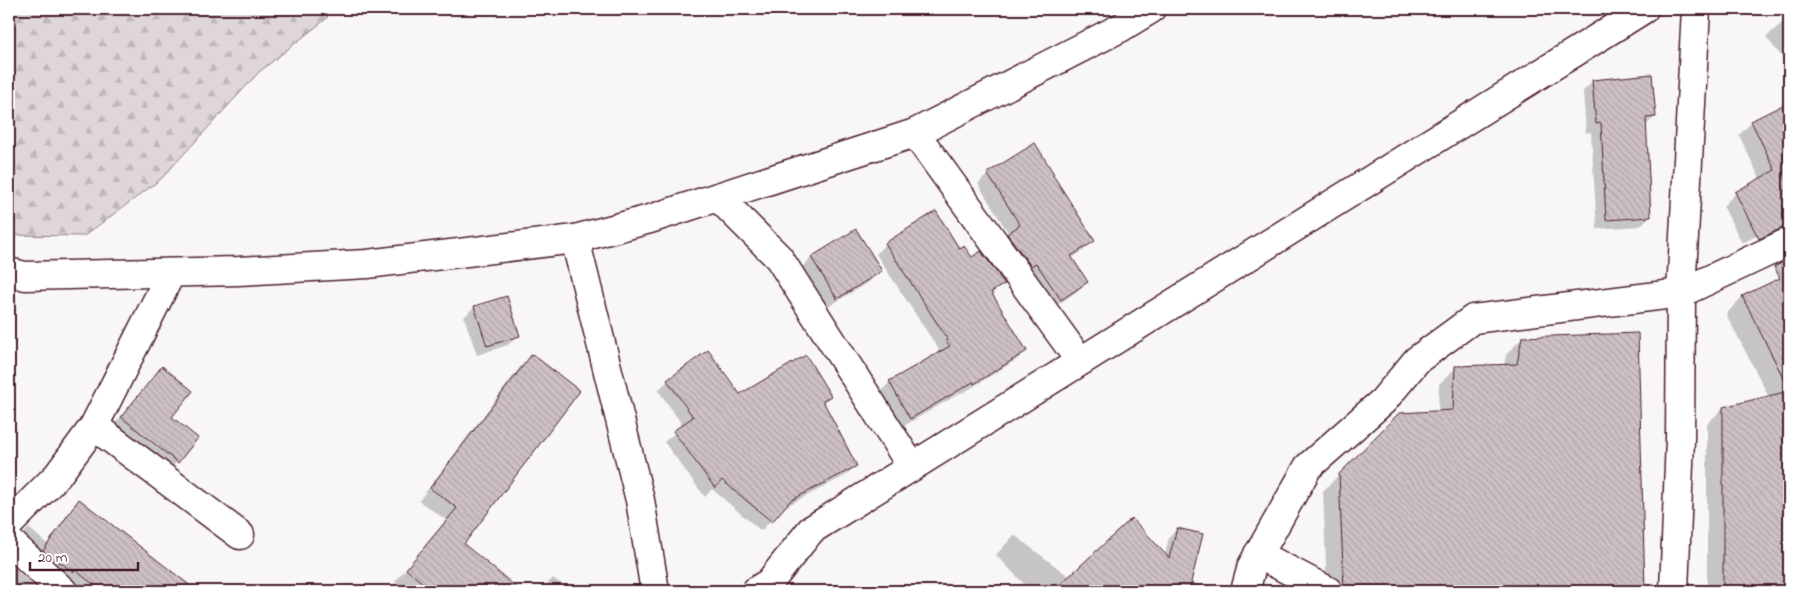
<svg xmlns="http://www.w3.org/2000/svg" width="1798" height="600" viewBox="0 0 1798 600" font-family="'Indie Flower',sans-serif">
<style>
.forest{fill:url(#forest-firs);stroke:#947a82}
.shadow{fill:#0003}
.building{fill:url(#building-back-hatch);stroke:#4a1f2b}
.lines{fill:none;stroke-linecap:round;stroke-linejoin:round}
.minor-casing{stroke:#4a1f2b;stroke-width:31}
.minor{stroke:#fff;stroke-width:28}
</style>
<defs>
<pattern id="forest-firs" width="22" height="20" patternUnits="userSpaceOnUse" patternTransform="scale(1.25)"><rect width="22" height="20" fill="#ded6d9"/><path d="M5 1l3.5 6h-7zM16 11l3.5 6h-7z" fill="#c0b7ba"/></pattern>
<pattern id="building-back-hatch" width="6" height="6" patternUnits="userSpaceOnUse" patternTransform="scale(1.25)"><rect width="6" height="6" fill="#cdc1c4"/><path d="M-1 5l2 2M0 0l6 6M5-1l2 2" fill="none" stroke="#b2a5a9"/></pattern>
</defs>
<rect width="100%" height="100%" fill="#f8f6f7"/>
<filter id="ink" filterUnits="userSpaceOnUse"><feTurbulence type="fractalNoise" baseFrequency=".02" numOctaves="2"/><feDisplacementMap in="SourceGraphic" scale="10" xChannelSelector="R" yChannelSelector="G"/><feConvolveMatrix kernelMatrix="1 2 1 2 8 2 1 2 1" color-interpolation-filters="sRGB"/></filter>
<g filter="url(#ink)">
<polygon class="forest" points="9,9 328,9 327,18 259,72 161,179 84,236 9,235"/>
<g class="shadow">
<polygon points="1789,17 1789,51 1782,57 1766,37"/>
<polygon points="1593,81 1655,117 1645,126 1650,216 1640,226 1597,229 1591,132 1586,133 1583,91"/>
<polygon points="1789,103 1789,220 1742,243 1723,206 1736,193 1760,179 1739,135 1752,122"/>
<polygon points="988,174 1051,175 1094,240 1084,250 1071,259 1086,282 1076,292 1050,310 998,245 1009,234 978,184"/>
<polygon points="936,213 959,250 1003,283 991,295 1025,351 1016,360 963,393 962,392 900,428 880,392 890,382 938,354 937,352 939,350 876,254 885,244"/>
<polygon points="855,230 880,271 870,281 826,308 801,268 811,258"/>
<polygon points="1789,275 1789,591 1707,591 1707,424 1723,408 1769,397 1726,314 1742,297"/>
<polygon points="506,297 518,335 508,345 477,355 464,317 474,307"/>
<polygon points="1636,334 1644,591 1327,591 1323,491 1400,414 1438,412 1439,384 1456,368 1504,366 1506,355 1522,338"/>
<polygon points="532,356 463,544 519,591 406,591 395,582 446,520 419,501 520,367"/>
<polygon points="163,367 177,462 167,472 112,427"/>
<polygon points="668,381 739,396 829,396 823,402 855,466 845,476 781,509 761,531 712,489 705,497 664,442 683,426 658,390"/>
<polygon points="79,501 175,584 184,591 67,591 15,542 29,528 47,544 71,510"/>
<polygon points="1177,529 1190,582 1218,591 1031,591 996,555 1014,535 1070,577 1165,555 1169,537"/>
<polygon points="9,563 39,591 9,591"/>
<polygon points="553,578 571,591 540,591"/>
</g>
<g class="building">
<polygon points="1652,74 1656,117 1646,118 1651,217 1606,220 1601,123 1596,124 1592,80"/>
<polygon points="1789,102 1789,227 1782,228 1759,239 1735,192 1775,170 1751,121"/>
<polygon points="1035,143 1054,174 1053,175 1095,241 1071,256 1088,282 1061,300 1036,263 1031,266 1007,234 1020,225 987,173"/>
<polygon points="936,211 959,248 964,246 972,257 981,251 1005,284 991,292 1027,351 974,384 973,382 910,419 889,381 950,346 946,341 948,340 885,243"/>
<polygon points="856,229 882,271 837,299 811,257"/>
<polygon points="1789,259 1789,389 1742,296 1780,278 1774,267"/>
<polygon points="507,296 520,336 487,346 474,306"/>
<polygon points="1638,333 1645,591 1344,591 1339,474 1399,413 1453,410 1455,366 1517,364 1522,337"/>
<polygon points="708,350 740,394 806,355 831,396 823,401 857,466 790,501 772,522 722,480 715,488 673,431 693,417 667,380"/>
<polygon points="532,354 580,391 464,544 521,591 432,591 406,569 457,508 430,488"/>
<polygon points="162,366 193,391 172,417 198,438 178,463 121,417"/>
<polygon points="1789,391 1789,591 1723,591 1723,407"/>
<polygon points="79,499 197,591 102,591 75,570 74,572 43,551"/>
<polygon points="1132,518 1169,558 1177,528 1203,534 1191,582 1200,591 1053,591"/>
</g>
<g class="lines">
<g class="minor-casing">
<g id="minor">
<polyline points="915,133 1080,361"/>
<polyline points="718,197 779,258 912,467"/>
<polyline points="575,239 640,500 655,591"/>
<polyline points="9,272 25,276 238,271 367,264 575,239 650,219 915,133 1120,28 1151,9"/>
<polyline points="94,426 240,535"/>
<polyline points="9,524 57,476 94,426 171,273"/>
<polyline points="9,541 63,591"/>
<polyline points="1258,554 1328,591"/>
<polyline points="756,591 769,583 811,530 1644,9"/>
<polyline points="1245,591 1252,566 1308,467 1383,401 1417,360 1473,319 1681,293 1789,242"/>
<polyline points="1674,591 1680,439 1681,293 1696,9"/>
</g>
</g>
<use href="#minor" class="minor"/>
</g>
</g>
<rect width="1798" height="600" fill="none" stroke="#fff" stroke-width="30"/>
<rect x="15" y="15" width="1768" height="570" fill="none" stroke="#4a1f2b" stroke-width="2" filter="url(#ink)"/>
<path d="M30 562v8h108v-8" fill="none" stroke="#4a1f2b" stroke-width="2.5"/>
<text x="38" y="562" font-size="15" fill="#4a1f2b" stroke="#ffffff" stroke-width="4" paint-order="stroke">20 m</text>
</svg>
